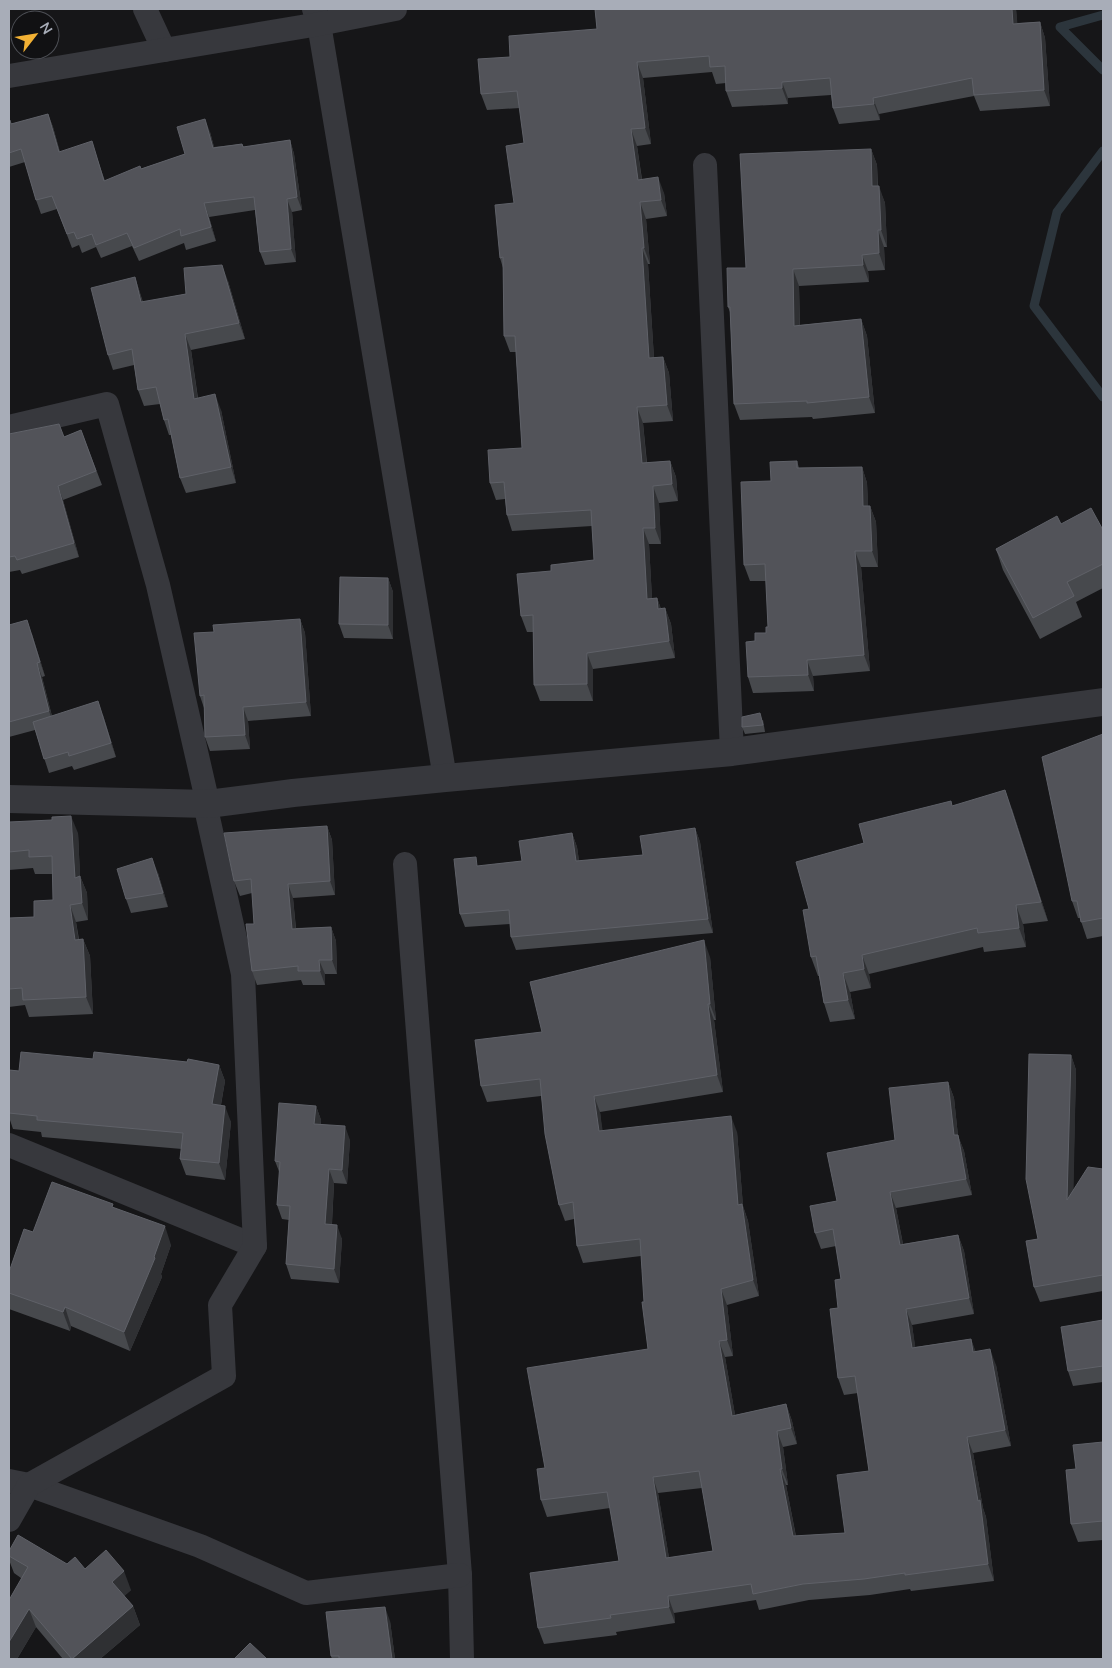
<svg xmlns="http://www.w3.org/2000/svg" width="1112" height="1668" viewBox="0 0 1112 1668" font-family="Mulish,sans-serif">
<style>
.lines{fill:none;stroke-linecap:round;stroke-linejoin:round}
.stream{stroke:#2c353c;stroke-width:9}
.minor{stroke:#37383d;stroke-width:24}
.tertiary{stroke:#37383d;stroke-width:28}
.wall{fill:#47494d;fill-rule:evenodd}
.shaded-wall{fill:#2f3033}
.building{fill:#525359;stroke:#5f6168;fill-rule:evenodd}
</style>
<rect width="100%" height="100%" fill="#161618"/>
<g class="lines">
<g class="stream">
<polyline points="1103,15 1060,27 1103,70"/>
<polyline points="1103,151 1057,212 1034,306 1103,397"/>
</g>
<g class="minor">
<polyline points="145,9 164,50"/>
<polyline points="314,9 319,24 445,778"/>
<polyline points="9,76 319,24 395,9"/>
<polyline points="705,165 732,752"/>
<polyline points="9,427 107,404 158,585 208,804"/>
<polyline points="405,864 460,1575 462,1659"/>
<polyline points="9,1145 255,1246"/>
<polyline points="9,1481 29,1485 200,1546 306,1593 460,1575"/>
<polyline points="9,1520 29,1485 224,1376 220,1305 255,1246 243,974 205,804"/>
</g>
<polyline class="tertiary" points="9,799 208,804 293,793 445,778 732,752 1103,702"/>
</g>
<g class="wall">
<polygon points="595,9 1016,9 1017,23 1040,22 1045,38 1050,106 980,111 974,96 879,114 880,120 839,124 833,108 831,95 788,98 788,104 732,107 726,91 726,83 716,84 712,72 643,78 651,144 637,146 642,179 664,193 667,216 646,219 650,264 648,264 654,358 663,357 669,373 673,421 643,423 647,463 670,461 676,477 678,501 659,503 661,544 649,544 652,599 657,598 661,609 665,608 671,624 675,658 593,669 593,701 540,701 534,685 533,632 527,632 521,616 551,571 594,560 592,526 512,531 507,515 505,499 496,500 490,483 522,448 516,352 510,352 504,336 503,268 500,258 514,203 524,143 520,108 487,110 481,94 510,57 597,29"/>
<polygon points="48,114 53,127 60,152 96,155 105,181 185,154 210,132 214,147 242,144 244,147 290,140 294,154 302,210 292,212 296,262 265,265 260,252 255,210 209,217 216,241 186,250 184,243 139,261 132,246 101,258 96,247 82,253 79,245 72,248 57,209 41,214 36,200 25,162 9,167 9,120 12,124"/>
<polygon points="871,149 877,165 878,186 885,203 887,247 884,247 885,270 868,271 869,282 799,286 800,325 861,319 867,336 875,413 813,419 812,417 740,420 734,404 730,312 728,307 746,268"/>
<polygon points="135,277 140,293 143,302 186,294 228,281 245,339 191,350 198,398 221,410 236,483 186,493 180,478 171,435 169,435 164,420 160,404 144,406 138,390 134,365 113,370 108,355"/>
<polygon points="81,430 102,485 63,500 79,557 22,574 20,570 9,572 9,434 64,437"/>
<polygon points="797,461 799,468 862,467 867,483 868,506 870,506 876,522 878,567 861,567 870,671 813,676 814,691 753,693 748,677 755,641 766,633 768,627 766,581 750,581 744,565 771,481"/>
<polygon points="1061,524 1103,530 1103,588 1076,602 1082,617 1040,639 1003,570 996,549"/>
<polygon points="388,578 393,592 393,639 344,638 339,624"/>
<polygon points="300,619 305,633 311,716 248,721 250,749 210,751 205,737 204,708 200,696 214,632"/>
<polygon points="9,625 32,634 45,676 42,677 52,716 103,715 116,757 74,770 72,766 49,773 35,730 9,737"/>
<polygon points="763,720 765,732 745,734 742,727"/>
<polygon points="1103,734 1103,936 1087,939 1080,918 1078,918 1072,901"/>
<polygon points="953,806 1012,809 1048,921 1023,924 1026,947 984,952 983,947 869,974 871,988 850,992 855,1019 830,1022 824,1003 819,976 818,976 811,957 809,909 864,843"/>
<polygon points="9,822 78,833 80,876 87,893 88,920 76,922 79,939 83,939 90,956 93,1014 29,1017 25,1005 9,1007 9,918 34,917 53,900 53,874 35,874 33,868 9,870"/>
<polygon points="327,826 332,840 335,895 293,898 296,928 331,927 336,941 337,974 325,974 325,985 303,985 301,980 257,985 252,971 254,924 252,893 240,896 234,881"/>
<polygon points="695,828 700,842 713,933 516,950 511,937 510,924 465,927 460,914 479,866 522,861 572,833 577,847 579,861 643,855"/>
<polygon points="158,873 168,907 131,913 126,899"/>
<path d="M 710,957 L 716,1020 L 714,1020 L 723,1092 L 600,1112 L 602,1131 L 737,1132 L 743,1206 L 748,1221 L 759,1296 L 727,1305 L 733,1356 L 725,1357 L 735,1415 L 786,1404 L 792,1421 L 797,1444 L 783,1447 L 788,1485 L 786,1485 L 796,1536 L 845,1533 L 869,1471 L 858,1393 L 844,1395 L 838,1378 L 838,1308 L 841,1279 L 836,1246 L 821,1249 L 815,1233 L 837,1201 L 895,1140 L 948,1082 L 954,1098 L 958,1136 L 964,1151 L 972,1195 L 896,1208 L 903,1244 L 958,1235 L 964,1251 L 974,1314 L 912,1325 L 915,1347 L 971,1339 L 975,1351 L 996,1365 L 1011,1446 L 973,1453 L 983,1508 L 986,1517 L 994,1581 L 911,1591 L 910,1589 L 870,1595 L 809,1600 L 759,1610 L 756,1600 L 674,1613 L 675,1623 L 616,1632 L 617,1635 L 544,1644 L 538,1628 L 619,1561 L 610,1508 L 547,1517 L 541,1500 L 545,1468 L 648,1349 L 641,1256 L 583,1263 L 577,1246 L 574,1219 L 565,1221 L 559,1205 L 541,1096 L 487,1102 L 481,1086 L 542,1032 ZM 702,1488 L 713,1551 L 669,1558 L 658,1493 Z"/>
<polygon points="1071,1055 1076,1070 1073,1190 1103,1169 1103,1291 1040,1302 1034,1287 1038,1239"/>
<polygon points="93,1059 187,1062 219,1065 225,1081 221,1105 231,1122 225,1180 186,1175 180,1159 182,1149 42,1137 41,1132 13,1129 9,1117 9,1070 19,1071"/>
<polygon points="316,1106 321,1120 321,1124 350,1140 347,1184 334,1183 332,1224 342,1239 339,1283 291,1279 286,1264 289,1220 282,1219 277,1205 280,1174 275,1161"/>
<polygon points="114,1208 171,1245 161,1274 162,1277 130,1351 71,1326 70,1331 9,1309 9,1272 33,1232"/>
<polygon points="1103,1320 1103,1382 1073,1386 1068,1371"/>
<polygon points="1103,1442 1103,1540 1078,1542 1071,1524 1076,1469"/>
<polygon points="9,1551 85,1569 131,1590 124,1596 133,1606 140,1625 100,1659 63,1659 36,1627 17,1659 9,1659 21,1578 14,1573 9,1560"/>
<polygon points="390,1621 395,1659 332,1659 331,1656"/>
</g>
<g class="shaded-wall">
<polygon points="1012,9 1016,9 1019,40 1013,24"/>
<polygon points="1040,22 1045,38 1050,106 1044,90"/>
<polygon points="637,62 643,78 651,144 645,128"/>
<polygon points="782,82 788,98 788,104 782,88"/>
<polygon points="873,98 879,114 880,120 874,104"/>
<polygon points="48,114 53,127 63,165 59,152"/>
<polygon points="205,119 210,132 218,161 213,148"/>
<polygon points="631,129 637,146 644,196 638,180"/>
<polygon points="290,140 294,154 302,210 297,197"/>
<polygon points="871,149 877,165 878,203 872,186"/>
<polygon points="658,177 664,193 667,216 661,200"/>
<polygon points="879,186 885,203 887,247 881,230"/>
<polygon points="287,199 292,212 296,262 291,249"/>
<polygon points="640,202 646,219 650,264 644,248"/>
<polygon points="204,203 209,217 216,241 211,227"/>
<polygon points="878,230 884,247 885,270 879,253"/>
<polygon points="642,248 648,264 655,375 649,358"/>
<polygon points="862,255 868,271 869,282 863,265"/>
<polygon points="222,265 228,281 245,339 239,323"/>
<polygon points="793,269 799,286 800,342 794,326"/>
<polygon points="135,277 140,293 147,318 141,302"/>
<polygon points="861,319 867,336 875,413 869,397"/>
<polygon points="185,334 191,350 200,415 194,399"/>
<polygon points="663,357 669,373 673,421 667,405"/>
<polygon points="215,394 221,410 236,483 231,467"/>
<polygon points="637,407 643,423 648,480 642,463"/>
<polygon points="670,461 676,477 678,501 672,484"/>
<polygon points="862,467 867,483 869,522 863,506"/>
<polygon points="58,486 63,500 79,557 74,543"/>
<polygon points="653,486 659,503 661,544 655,528"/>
<polygon points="870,506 876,522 878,567 872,551"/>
<polygon points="643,528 649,544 653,616 647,599"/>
<polygon points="855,551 861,567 870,671 864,655"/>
<polygon points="388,578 393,592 393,639 388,625"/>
<polygon points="657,598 663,614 658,609"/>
<polygon points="665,608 671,624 675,658 669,641"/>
<polygon points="300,619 305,633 311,716 306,702"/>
<polygon points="27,620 32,634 45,676 40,662"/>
<polygon points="587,653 593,669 593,701 587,684"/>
<polygon points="807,660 813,676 814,691 808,675"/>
<polygon points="37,663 42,677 54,725 49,711"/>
<polygon points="98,701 103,715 116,757 111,743"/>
<polygon points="243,707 248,721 250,749 245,735"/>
<polygon points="1005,790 1012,809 1048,921 1041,902"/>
<polygon points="71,816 78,833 81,895 75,878"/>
<polygon points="327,826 332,840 335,895 330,881"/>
<polygon points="695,828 700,842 713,933 708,919"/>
<polygon points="572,833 577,847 581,874 576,861"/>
<polygon points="152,858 158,873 168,907 163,893"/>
<polygon points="80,876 87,893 88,920 82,903"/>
<polygon points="288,884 293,898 297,943 292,929"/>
<polygon points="70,905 76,922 81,957 75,940"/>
<polygon points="1016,905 1023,924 1026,947 1019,928"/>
<polygon points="331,927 336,941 337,974 332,960"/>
<polygon points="83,939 90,956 93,1014 86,997"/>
<polygon points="704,940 710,957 716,1020 710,1004"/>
<polygon points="862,955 869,974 871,988 864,969"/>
<polygon points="319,960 325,974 325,985 320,971"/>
<polygon points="843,973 850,992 855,1019 848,1000"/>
<polygon points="708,1004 714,1020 723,1092 717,1075"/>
<polygon points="1071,1055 1076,1070 1073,1215 1067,1200"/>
<polygon points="219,1065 225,1081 218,1121 212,1104"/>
<polygon points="948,1082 954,1098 958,1136 964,1151 972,1195 966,1179 954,1135"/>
<polygon points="594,1096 600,1112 605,1147 599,1131"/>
<polygon points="225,1106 231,1122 225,1180 219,1163"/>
<polygon points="316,1106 321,1120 320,1138 314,1124"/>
<polygon points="731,1116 737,1132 743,1206 748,1221 759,1296 753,1280 738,1205"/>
<polygon points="345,1126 350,1140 347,1184 342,1170"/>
<polygon points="329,1169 334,1183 331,1238 325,1224"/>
<polygon points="890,1192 896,1208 906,1261 900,1245"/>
<polygon points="337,1225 342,1239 339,1283 334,1269"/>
<polygon points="165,1226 171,1245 161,1274 162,1277 130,1351 124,1332 154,1257"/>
<polygon points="958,1235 964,1251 974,1314 969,1298"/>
<polygon points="721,1289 727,1305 733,1356 727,1340"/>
<polygon points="65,1307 71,1326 70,1331 63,1312"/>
<polygon points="906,1309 912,1325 918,1364 912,1348"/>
<polygon points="971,1339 977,1355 973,1352"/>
<polygon points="719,1341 725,1357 738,1432 732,1416"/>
<polygon points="990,1349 996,1365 1011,1446 1005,1430"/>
<polygon points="786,1404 792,1421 797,1444 791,1428"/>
<polygon points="777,1431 783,1447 788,1485 782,1469"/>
<polygon points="967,1437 973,1453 983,1508 986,1517 994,1581 988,1564 978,1501"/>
<polygon points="780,1469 786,1485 799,1553 793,1536"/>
<polygon points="653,1477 658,1493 672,1575 666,1558"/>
<polygon points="124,1571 131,1590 119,1601 112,1582"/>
<polygon points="668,1596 674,1613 675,1623 669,1607"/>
<polygon points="133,1606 140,1625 100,1659 72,1659"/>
<polygon points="385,1607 390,1621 395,1659 392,1659"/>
<polygon points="29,1609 36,1627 17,1659 9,1659 9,1642"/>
</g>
<g class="building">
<polygon points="595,9 1012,9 1013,24 1040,22 1044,90 974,95 972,78 873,98 874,104 833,108 830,78 782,82 782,88 726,91 725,66 710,67 709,56 637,62 645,128 631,129 638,180 658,177 661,200 640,202 644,248 642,248 649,358 663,357 667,405 637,407 642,463 670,461 672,484 653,486 655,528 643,528 647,599 657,598 658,609 665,608 669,641 587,653 587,684 534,685 533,615 521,616 517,574 551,571 551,565 594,560 591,510 507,515 504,482 490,483 488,450 522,448 515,336 504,336 503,257 500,258 495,205 514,203 506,146 524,143 517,91 481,94 478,59 510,57 509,36 597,29"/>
<polygon points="48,114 59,152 92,141 104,181 140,166 141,169 185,154 177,127 205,119 213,148 242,144 243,147 290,140 297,197 287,199 291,249 260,252 254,197 204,203 211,227 181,236 180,229 134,248 127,233 96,245 92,234 77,239 74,232 67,234 52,196 36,200 21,149 9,153 9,120 10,120 11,124"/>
<polygon points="871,149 872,186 879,186 881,230 878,230 879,253 862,255 863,265 793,269 794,326 861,319 869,397 807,403 807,401 734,404 730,307 728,307 727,268 746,268 740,154"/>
<polygon points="222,265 239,323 185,334 194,399 215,394 231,467 180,478 168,419 164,420 156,387 138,390 132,349 108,355 91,288 135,277 141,302 186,294 184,268"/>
<polygon points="59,424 64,437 81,430 96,471 58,486 74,543 17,560 15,556 9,557 9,434"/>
<polygon points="797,461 797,468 862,467 863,506 870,506 872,551 855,551 864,655 807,660 808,675 748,677 746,642 755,641 755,633 766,633 766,627 768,627 765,564 744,565 741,482 771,481 770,462"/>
<polygon points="1091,508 1103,530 1103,564 1067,582 1074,596 1033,618 996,549 1057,516 1061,524"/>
<polygon points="340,577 388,578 388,625 339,624"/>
<polygon points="300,619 306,702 243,707 245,735 205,737 204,695 200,696 194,633 214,632 213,625"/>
<polygon points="27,620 40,662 37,663 49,711 9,722 9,625"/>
<polygon points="98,701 111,743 69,756 68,752 44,759 33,722"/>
<polygon points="760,713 763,725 742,727 742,717"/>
<polygon points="1103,734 1103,918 1081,922 1077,901 1072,901 1042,757"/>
<polygon points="1005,790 1041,902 1016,905 1019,928 978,933 977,928 862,955 864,969 843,973 848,1000 824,1003 816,956 811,957 803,910 809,909 796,862 864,843 859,824 951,801 952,806"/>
<polygon points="71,816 75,878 80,876 82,903 70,905 75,940 83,939 86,997 23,1000 22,988 9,989 9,918 34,917 34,901 53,900 52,856 29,857 29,850 9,852 9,822 52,820 52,817"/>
<polygon points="327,826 330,881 288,884 292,929 331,927 332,960 319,960 320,971 298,971 298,966 252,971 246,924 254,924 251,879 234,881 224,833"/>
<polygon points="695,828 708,919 511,937 509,910 460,914 454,859 476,857 477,866 522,861 519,841 572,833 576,861 643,855 640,836"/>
<polygon points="152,858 163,893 126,899 117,869"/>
<path d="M 704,940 L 710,1004 L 708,1004 L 717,1075 L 594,1096 L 599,1131 L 731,1116 L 738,1205 L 742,1204 L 753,1280 L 721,1289 L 727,1340 L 719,1341 L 732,1416 L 786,1404 L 791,1428 L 777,1431 L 782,1469 L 780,1469 L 793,1536 L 845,1533 L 837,1475 L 869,1471 L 855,1376 L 838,1378 L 830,1309 L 838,1308 L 835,1280 L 841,1279 L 833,1229 L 815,1233 L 810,1206 L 837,1201 L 827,1153 L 895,1140 L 889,1088 L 948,1082 L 954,1135 L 958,1135 L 966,1179 L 890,1192 L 900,1245 L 958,1235 L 969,1298 L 906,1309 L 912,1348 L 971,1339 L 973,1352 L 990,1349 L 1005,1430 L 967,1437 L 978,1501 L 980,1500 L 988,1564 L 905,1575 L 905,1573 L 864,1579 L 803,1584 L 753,1594 L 751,1584 L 668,1596 L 669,1607 L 610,1615 L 611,1618 L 538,1628 L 530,1573 L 619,1561 L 607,1492 L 541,1500 L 537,1469 L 545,1468 L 527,1368 L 648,1349 L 642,1302 L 644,1302 L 640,1239 L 577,1246 L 573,1202 L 559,1205 L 545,1134 L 540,1079 L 481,1086 L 475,1040 L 542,1032 L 530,982 ZM 699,1471 L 713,1551 L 666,1558 L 653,1477 Z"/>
<polygon points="21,1052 93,1059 94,1052 187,1062 188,1059 219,1065 212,1104 225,1106 219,1163 180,1159 183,1133 37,1120 37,1116 9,1113 9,1070 19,1071"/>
<polygon points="1029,1054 1071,1055 1067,1200 1088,1167 1103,1169 1103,1275 1034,1287 1026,1241 1038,1239 1026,1179"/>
<polygon points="279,1103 316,1106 314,1124 345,1126 342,1170 329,1169 325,1224 337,1225 334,1269 286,1264 290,1206 277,1205 280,1162 275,1161"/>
<polygon points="52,1182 113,1204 112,1207 165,1226 154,1257 155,1258 124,1332 65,1307 63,1312 9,1293 9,1272 24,1229 33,1232"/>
<polygon points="1103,1320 1103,1366 1068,1371 1061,1327"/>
<polygon points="1103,1442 1103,1521 1071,1524 1066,1470 1076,1469 1073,1445"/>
<polygon points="18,1535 67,1564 75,1557 85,1569 106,1550 124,1571 112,1582 133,1606 72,1659 29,1609 9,1642 9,1600 28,1567 9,1556 9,1551"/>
<polygon points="385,1607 392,1659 339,1659 339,1656 331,1656 326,1612"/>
<polygon points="250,1643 267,1659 234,1659"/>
</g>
<rect width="1112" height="1668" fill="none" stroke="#a8adb8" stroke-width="20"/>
<g transform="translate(35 35) rotate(59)"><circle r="24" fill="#111113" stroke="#4d4f55"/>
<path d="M0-4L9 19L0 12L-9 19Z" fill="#f2b134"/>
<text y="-8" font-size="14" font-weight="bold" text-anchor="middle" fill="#a8adb8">N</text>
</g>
</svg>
